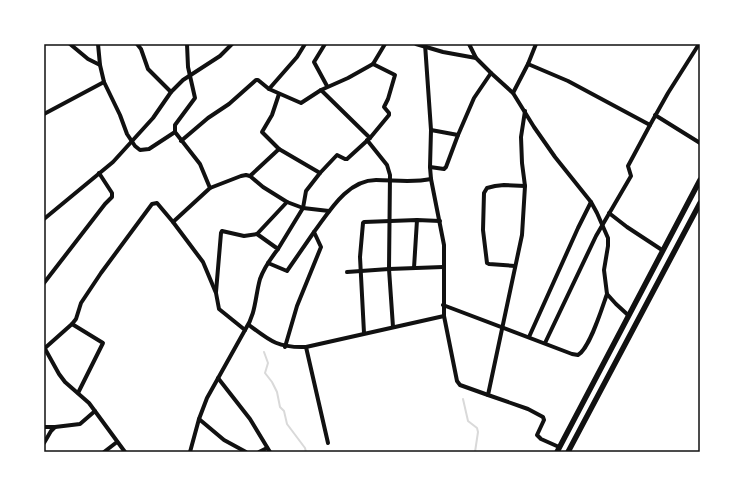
<svg xmlns="http://www.w3.org/2000/svg" width="744" height="496" viewBox="0 0 744 496" font-family="Poppins,sans-serif">
<style>
.lines{fill:none;stroke-linecap:round;stroke-linejoin:round}
.stream{stroke:#d9d9d9;stroke-width:2}
.minor{stroke:#111;stroke-width:4}
.tertiary{stroke:#111;stroke-width:5.5}
.neatline{fill:none;stroke:#111;stroke-width:1.5}
</style>
<rect width="100%" height="100%" fill="#fff"/>
<g class="lines">
<g class="stream">
<polyline points="264,352 268,363 265,373 272,382 277,392 280,407 284,411 287,424 305,448 306,452"/>
<polyline points="463,399 468,421 477,428 478,432 475,452"/>
</g>
<g class="minor">
<polyline points="70,44 88,59 100,65"/>
<polyline points="98,44 100,65 104,82 120,115 127,134 135,146 140,150 149,149 175,132 175,125 195,98 188,67 187,44"/>
<polyline points="137,44 141,49 148,69 171,92"/>
<polyline points="325,44 314,62 327,86"/>
<polyline points="416,44 443,52 476,58"/>
<polyline points="425,44 431,130 430,167 431,179 444,245 444,316 457,381 460,385 488,395"/>
<polyline points="469,44 476,58 491,73 513,93 534,127 555,157 591,202 597,213 608,238 608,246 604,270 607,294 616,304 628,315"/>
<polyline points="528,64 536,44"/>
<polyline points="269,89 297,57 305,44"/>
<polyline points="321,90 370,138"/>
<polyline points="513,93 528,64 568,81 650,125 668,93 699,44"/>
<polyline points="279,94 272,115 262,132 279,149"/>
<polyline points="525,111 521,137 522,163 525,186 522,235 488,395 528,409 543,417 544,420 537,435 541,439 559,447"/>
<polyline points="44,114 104,82"/>
<polyline points="655,115 700,143"/>
<polyline points="431,130 458,135 474,98 491,73"/>
<polyline points="367,140 387,165 390,175 389,269 393,327"/>
<polyline points="181,141 208,118 229,104 256,80 258,80 269,89 301,103 321,90 348,78 373,64"/>
<polyline points="430,167 444,169 446,167 458,135"/>
<polyline points="250,176 263,187 287,202"/>
<polyline points="210,188 241,176 246,175 250,176 279,149 320,173"/>
<polyline points="609,213 627,227 662,250"/>
<polyline points="44,219 113,162 153,118 171,92 183,80 220,56 232,44"/>
<polyline points="173,222 210,188 200,164 175,132"/>
<polyline points="257,234 287,202 303,208 329,211"/>
<polyline points="278,249 303,208 306,191 320,173 337,155 345,159 347,159 370,138 389,115 389,113 384,107 388,99 395,75 373,64 385,44"/>
<polyline points="268,263 287,271 314,232"/>
<polyline points="515,266 489,264 487,263 483,230 484,193 487,188 495,186 504,185 525,186"/>
<polyline points="414,268 417,220"/>
<polyline points="347,272 389,269 443,267"/>
<polyline points="44,283 105,204 112,197 112,193 99,173"/>
<path d="M 216,292 L 221,233 L 222,231 L 244,236 L 257,234 L 278,249 C 271,258 264,268 260,279 C 255,297 256,314 245,330"/>
<path d="M 443,305 L 572,354 L 578,355 C 590,348 602,308 607,294"/>
<polyline points="72,324 103,343 78,393"/>
<path d="M 249,325 C 270,341 278,348 306,347 L 444,316"/>
<polyline points="364,333 360,257 363,223 364,222 417,220 440,221"/>
<polyline points="529,337 578,228 591,202"/>
<polyline points="545,343 596,236 631,176 628,166 650,125"/>
<polyline points="44,347 59,374 65,382 89,403 125,452"/>
<path d="M 285,347 L 297,306 L 321,247 L 314,232 C 329,212 347,180 376,180 C 394,180 413,183 431,179"/>
<polyline points="306,347 328,443"/>
<polyline points="45,348 72,324 76,319 81,303 101,273 152,204 157,203 173,222 203,262 216,293 219,309 245,330 207,398 199,419 190,452"/>
<polyline points="218,378 250,419 270,452"/>
<polyline points="199,419 224,440 246,452"/>
<polyline points="44,427 55,427"/>
<polyline points="44,443 51,431 55,427 80,424 95,411"/>
<polyline points="104,452 117,442"/>
<polyline points="259,452 267,448"/>
</g>
<g class="tertiary">
<polyline points="557,452 700,180"/>
<polyline points="568,452 700,203"/>
</g>
</g>
<rect width="744" height="496" fill="none" stroke="#ffffff" stroke-width="90"/>
<rect x="45" y="45" width="654" height="406" class="neatline"/>
</svg>
